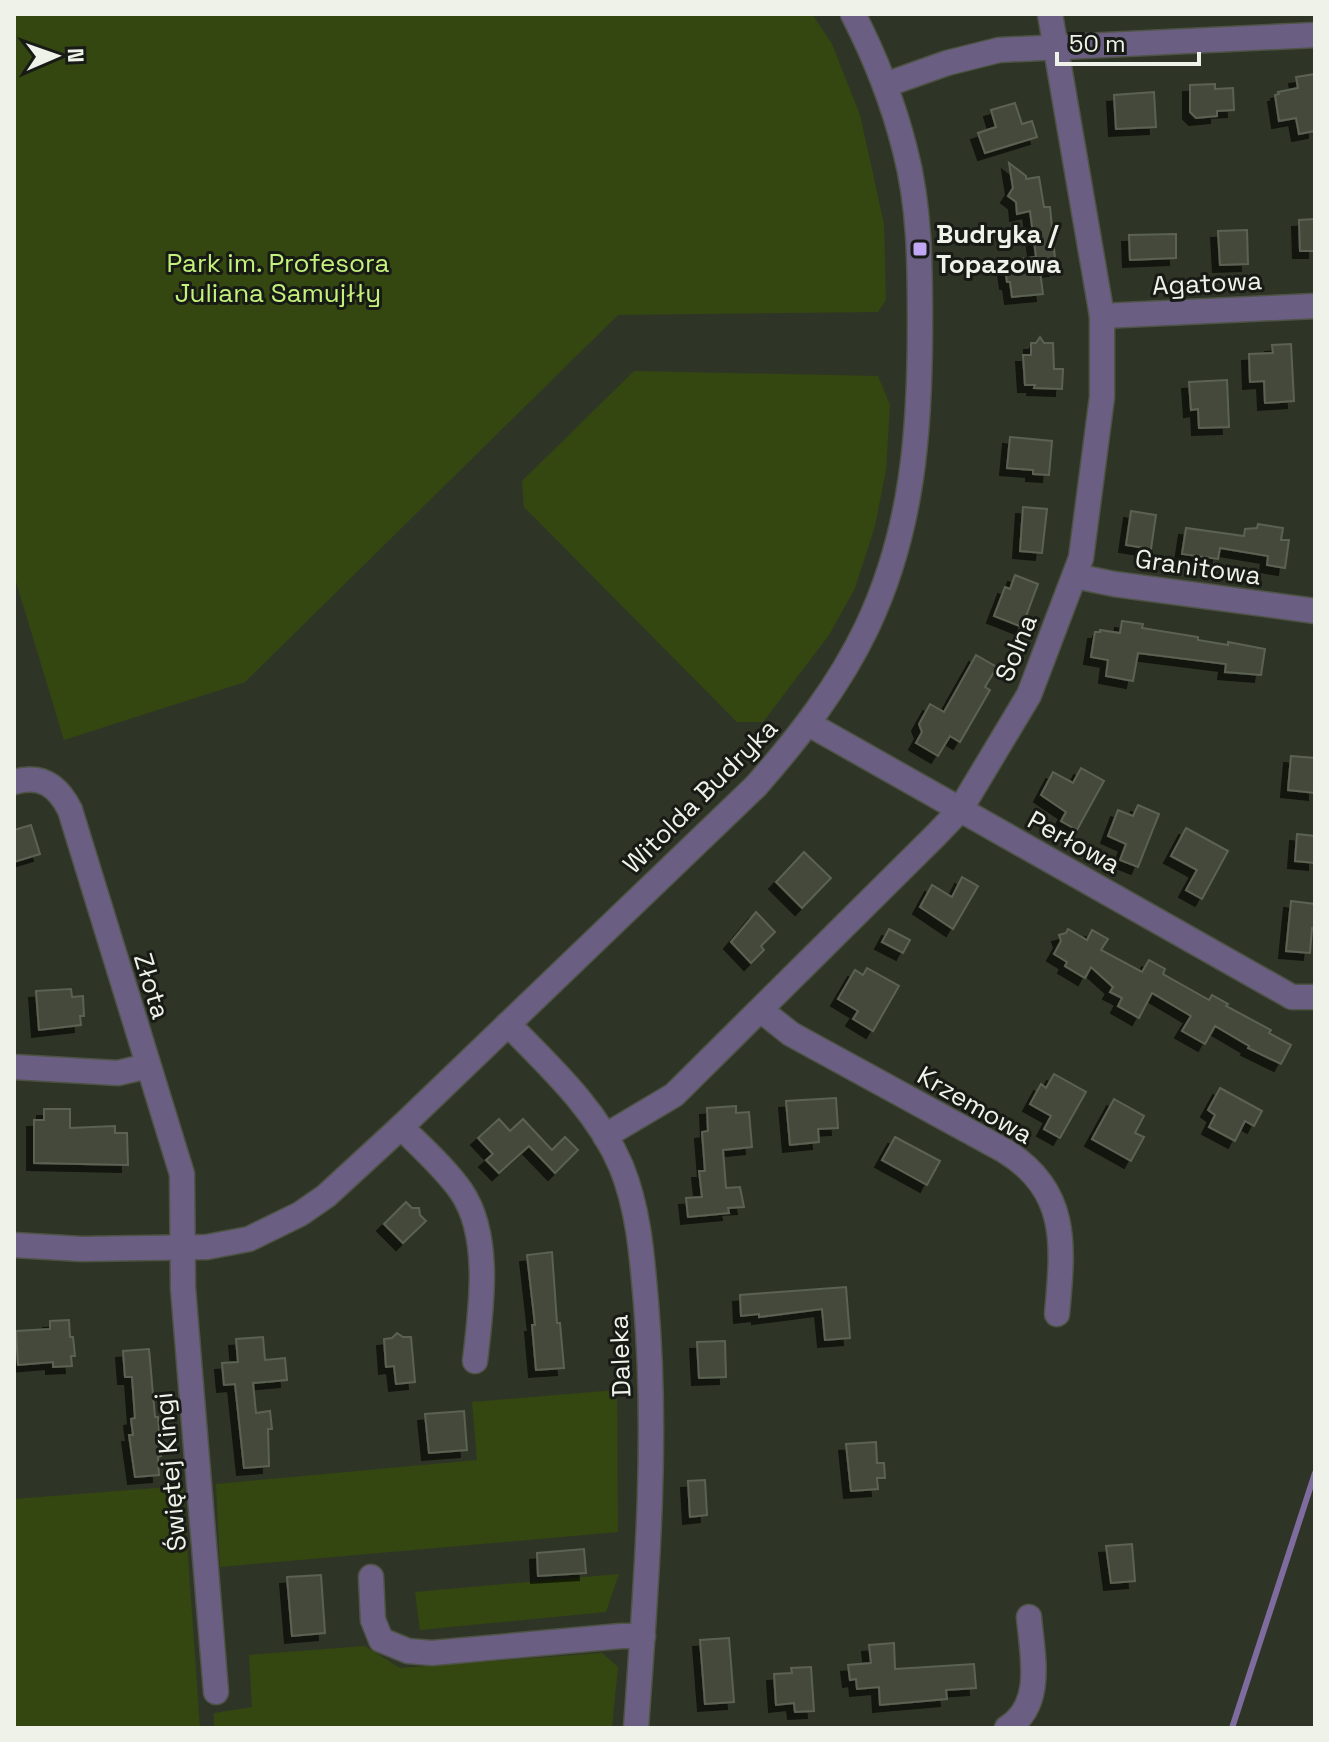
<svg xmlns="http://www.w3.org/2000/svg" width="1329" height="1742" viewBox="0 0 1329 1742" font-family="'Space Grotesk',sans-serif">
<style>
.green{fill:#344710}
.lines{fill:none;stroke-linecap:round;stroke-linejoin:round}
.stream{stroke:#7f6c9f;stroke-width:6}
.building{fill:#444a3b;stroke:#5b6252;stroke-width:2;filter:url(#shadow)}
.minor-casing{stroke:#4e5345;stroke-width:27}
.minor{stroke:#6a5f82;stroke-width:24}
.poi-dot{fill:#c0a8f4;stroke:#181b15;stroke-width:3}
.labels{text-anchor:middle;stroke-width:6;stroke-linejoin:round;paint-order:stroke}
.poi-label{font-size:26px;font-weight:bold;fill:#eef2e9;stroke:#181b15;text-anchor:start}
.park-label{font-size:26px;fill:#c3f17b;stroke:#181b15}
.street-label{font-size:26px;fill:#eef2e9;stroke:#181b15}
</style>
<defs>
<filter id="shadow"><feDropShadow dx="-7" dy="7" stdDeviation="0" flood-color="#0009"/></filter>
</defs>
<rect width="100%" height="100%" fill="#2f3526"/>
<g class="green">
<polygon points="14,14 812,14 832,44 860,115 884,224 886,300 878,312 618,315 245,682 64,740 14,575"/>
<polygon points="634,371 878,376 890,405 886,470 875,526 855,588 829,635 763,722 737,722 524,507 522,481"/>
<polygon points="617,1390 618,1532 220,1567 216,1484 477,1460 472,1402"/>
<polygon points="183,1486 200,1728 14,1728 14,1499"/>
<polygon points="619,1574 606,1612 420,1630 415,1592"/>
<polygon points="365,1646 400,1668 602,1653 618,1667 612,1728 214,1728 214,1713 252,1707 249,1655"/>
</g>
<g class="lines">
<polyline class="stream" points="1232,1728 1315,1473"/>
</g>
<g class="building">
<polygon points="1315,74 1315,131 1299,134 1296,118 1279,121 1275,95 1279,94 1278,92 1298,88 1296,77"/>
<polygon points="1215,84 1215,89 1233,88 1234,110 1217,111 1217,116 1196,118 1190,112 1190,85"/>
<polygon points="1154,92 1156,127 1116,129 1114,95"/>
<polygon points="1015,103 1022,124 1032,121 1037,137 985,153 978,133 996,127 991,110"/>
<polygon points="1009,163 1026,176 1026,179 1039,177 1044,207 1050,207 1056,269 1040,271 1043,294 1012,297 1010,282 1007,282 1004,261 1036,257 1030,211 1017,214 1016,202 1008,196 1013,188"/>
<polygon points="1315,219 1315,251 1300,251 1299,220"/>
<polygon points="1247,230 1248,264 1220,265 1218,231"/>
<polygon points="1176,234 1176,258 1130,260 1129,235"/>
<polygon points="1040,337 1044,343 1053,343 1054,369 1063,369 1062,389 1034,388 1035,385 1025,385 1023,355 1031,355 1031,343 1036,343"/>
<polygon points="1291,344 1294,401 1265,403 1264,381 1250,382 1249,354 1273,353 1272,345"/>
<polygon points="1227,380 1229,427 1199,428 1198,409 1191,410 1189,382"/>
<polygon points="1010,437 1052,441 1049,475 1033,474 1033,470 1007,468"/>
<polygon points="1023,507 1047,509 1042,553 1020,551"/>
<polygon points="1131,511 1156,515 1151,549 1126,545"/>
<polygon points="1258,524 1283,528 1281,540 1289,540 1285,568 1267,565 1268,556 1220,548 1218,559 1182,554 1186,528 1244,536 1245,529 1257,528"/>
<polygon points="1015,575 1038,584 1022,627 994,616 1005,587 1010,589"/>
<polygon points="1122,621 1143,624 1142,628 1198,637 1198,640 1228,645 1228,642 1265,649 1261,675 1225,672 1226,664 1138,653 1133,681 1106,676 1108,660 1091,657 1095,632 1100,632 1100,630 1120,633"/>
<polygon points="976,655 997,667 985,687 990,690 960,742 950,736 938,756 916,743 922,732 919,724 930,704 944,712"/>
<polygon points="1291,756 1315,758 1315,793 1288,790"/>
<polygon points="1081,768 1104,781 1077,830 1061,821 1066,812 1041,795 1053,772 1073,783"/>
<polygon points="1138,805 1159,814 1138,867 1120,860 1126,844 1108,836 1118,810 1133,816"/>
<polygon points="31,825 40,854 14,862 14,830"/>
<polygon points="1186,828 1228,851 1202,899 1186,890 1197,870 1171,856"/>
<polygon points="1297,834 1315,836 1315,863 1295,861"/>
<polygon points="804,852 831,878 802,908 776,882"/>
<polygon points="962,877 978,886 953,929 920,907 932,885 952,897"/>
<polygon points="1291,901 1315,904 1315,929 1312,928 1310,953 1286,951"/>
<polygon points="756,912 775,932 761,946 764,950 751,963 731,942"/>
<polygon points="889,929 910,940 903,953 882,942"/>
<polygon points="1068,929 1087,940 1092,930 1108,939 1101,950 1142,972 1149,960 1165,969 1163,974 1209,1000 1212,995 1228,1004 1226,1006 1271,1030 1269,1033 1291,1045 1281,1064 1248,1048 1249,1046 1215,1026 1205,1044 1182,1031 1191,1016 1152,993 1139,1018 1118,1006 1122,998 1110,992 1113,987 1091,967 1085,978 1065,966 1067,962 1054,954 1061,941 1059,935 1066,933"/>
<polygon points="867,968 899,986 873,1031 853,1019 858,1011 838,999 855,970 863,975"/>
<polygon points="71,989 72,997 83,996 84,1016 80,1016 81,1025 39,1030 36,991"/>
<polygon points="1054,1074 1086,1092 1060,1138 1044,1129 1051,1116 1030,1104 1041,1084 1046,1088"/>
<polygon points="1220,1088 1262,1111 1254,1126 1245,1121 1235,1141 1209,1127 1215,1115 1208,1110"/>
<polygon points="836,1098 838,1128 818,1129 819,1142 790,1145 786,1101"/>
<polygon points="1114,1099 1144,1116 1135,1133 1144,1137 1131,1161 1092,1139"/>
<polygon points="736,1106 736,1113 749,1112 752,1147 723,1150 726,1188 740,1187 744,1207 728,1208 729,1213 688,1217 686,1198 702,1197 699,1171 705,1171 702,1132 708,1131 707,1108"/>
<polygon points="44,1109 70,1109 70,1128 115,1126 115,1133 127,1133 128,1165 34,1163 34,1120 44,1120"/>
<polygon points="499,1119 510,1131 523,1119 552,1150 565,1137 578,1150 555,1173 529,1146 499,1173 486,1160 493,1154 478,1138"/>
<polygon points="895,1137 940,1161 927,1185 882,1160"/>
<polygon points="406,1202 412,1208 419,1208 420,1215 426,1221 403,1243 384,1224"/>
<polygon points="552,1252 557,1323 560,1323 564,1368 536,1370 532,1325 535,1325 527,1255"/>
<polygon points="846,1287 850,1338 825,1340 822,1309 759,1317 759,1314 741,1316 740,1295"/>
<polygon points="69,1320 70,1337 73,1337 75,1356 71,1356 72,1366 53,1367 53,1362 18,1365 16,1331 50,1329 50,1321"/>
<polygon points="397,1333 403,1337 411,1337 415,1382 396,1384 394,1366 386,1367 384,1339 392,1338"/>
<polygon points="263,1337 265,1360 285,1358 287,1380 253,1383 256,1413 270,1411 272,1429 268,1429 269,1466 244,1468 235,1384 224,1385 222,1363 238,1362 236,1339"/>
<polygon points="725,1341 726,1377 699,1378 697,1342"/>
<polygon points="149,1349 155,1417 158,1417 161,1456 158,1457 159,1475 135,1477 129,1435 133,1435 131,1419 135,1418 132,1377 125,1377 123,1351"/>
<polygon points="464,1411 467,1450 429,1453 425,1414"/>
<polygon points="876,1442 877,1463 884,1463 885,1478 877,1478 878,1489 851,1491 846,1444"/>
<polygon points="705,1480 707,1515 690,1517 688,1481"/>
<polygon points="1132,1544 1135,1581 1111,1583 1106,1546"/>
<polygon points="584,1549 586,1573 538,1576 537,1553"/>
<polygon points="321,1575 325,1633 292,1636 287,1577"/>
<polygon points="729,1638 734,1702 705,1704 700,1640"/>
<polygon points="894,1643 895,1669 974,1664 976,1688 946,1690 947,1699 880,1705 879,1687 857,1689 856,1679 850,1680 848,1665 871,1663 869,1645"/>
<polygon points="811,1667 814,1711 795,1712 794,1703 776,1705 774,1674 792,1673 791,1668"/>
</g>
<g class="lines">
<g class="minor-casing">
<g id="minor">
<polyline points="885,85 947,63 999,50 1315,35"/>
<polyline points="1102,316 1315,306"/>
<polyline points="1075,576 1114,584 1315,611"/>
<polyline points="809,724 1292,997 1315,997"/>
<path d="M 14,782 C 42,774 58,786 70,810 L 182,1174 L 183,1288 L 216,1692"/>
<path d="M 762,1011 L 791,1034 L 1005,1151 C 1070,1191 1063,1247 1057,1314"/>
<path d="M 508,1024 C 550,1067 597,1110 621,1166 C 639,1210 642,1257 646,1303 C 658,1444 646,1587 636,1728"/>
<polyline points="14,1067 118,1073 148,1066"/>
<path d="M 401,1127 C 421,1147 445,1168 461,1191 C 492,1236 481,1310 475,1361"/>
<polyline points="605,1136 674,1095 936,835 960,810 1029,695 1081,558 1102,397 1102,316 1050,14"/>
<path d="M 14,1245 L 82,1249 L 207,1247 L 249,1239 L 300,1214 L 326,1196 L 401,1127 L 756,786 C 799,737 839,686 867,627 C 913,530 920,430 920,325 C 920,266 920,207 905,150 C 893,102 875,57 853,14"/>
<polyline points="371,1577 373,1620 381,1640 408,1651 432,1653 621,1636 643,1636"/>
<path d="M 1007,1728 C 1045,1705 1032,1654 1029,1617"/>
</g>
</g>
<use href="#minor" class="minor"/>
</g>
<rect class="poi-dot" x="912" y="241" width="16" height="16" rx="4"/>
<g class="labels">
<g class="poi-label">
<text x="936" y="243">Budryka /<tspan x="936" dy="30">Topazowa</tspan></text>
</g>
<g class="park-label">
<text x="278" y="272">Park im. Profesora<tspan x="278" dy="30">Juliana Samujłły</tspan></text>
</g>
<g class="street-label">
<text transform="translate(1207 283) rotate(-3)" y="9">Agatowa</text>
<text transform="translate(1198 567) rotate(8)" y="9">Granitowa</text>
<text transform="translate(1016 648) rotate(-68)" y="9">Solna</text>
<text transform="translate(700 796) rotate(-45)" y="9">Witolda Budryka</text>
<text transform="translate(1074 842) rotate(29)" y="9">Perłowa</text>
<text transform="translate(152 986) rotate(73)" y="9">Złota</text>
<text transform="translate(975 1105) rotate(30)" y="9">Krzemowa</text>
<text transform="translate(620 1356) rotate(-92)" y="9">Daleka</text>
<text transform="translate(170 1472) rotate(-95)" y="9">Świętej Kingi</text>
</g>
</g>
<rect width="1329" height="1742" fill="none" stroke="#eef2e9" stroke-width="32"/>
<g transform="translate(56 56) rotate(88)" stroke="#181b15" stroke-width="6" paint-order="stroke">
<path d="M0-6L14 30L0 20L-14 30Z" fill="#eef2e9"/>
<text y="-12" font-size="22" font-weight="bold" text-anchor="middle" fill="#eef2e9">N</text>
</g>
<path d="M1057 52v12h142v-12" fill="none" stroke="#eef2e9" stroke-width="4"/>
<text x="1069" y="52" font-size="24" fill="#eef2e9" stroke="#181b15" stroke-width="6" paint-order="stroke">50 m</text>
</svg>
